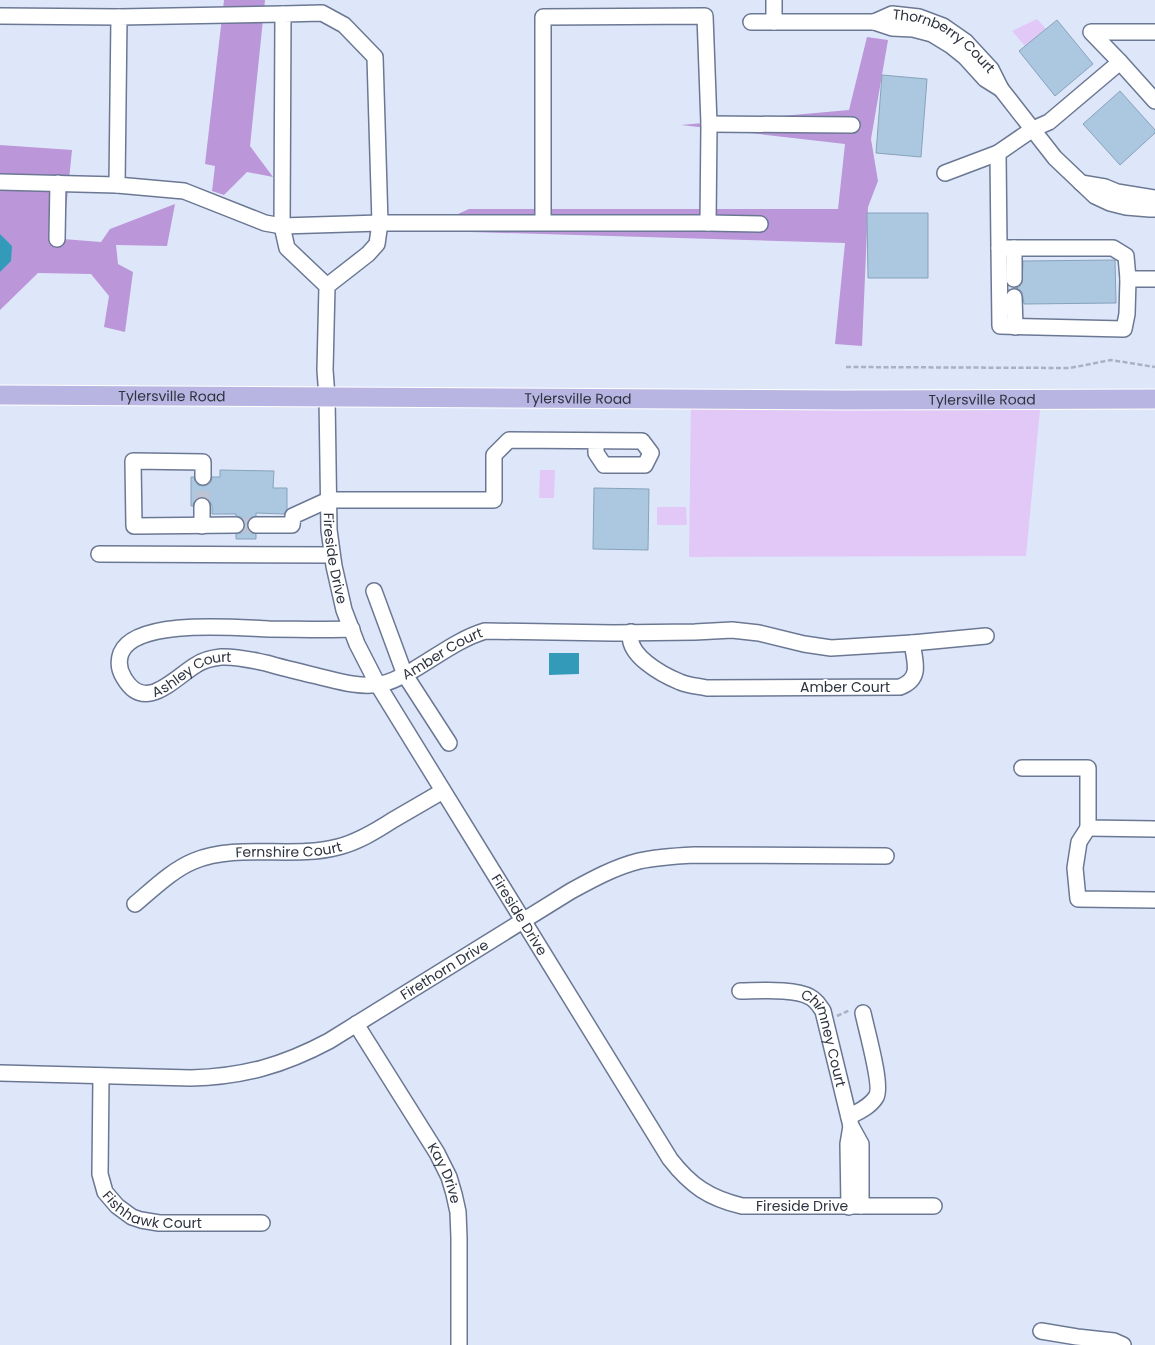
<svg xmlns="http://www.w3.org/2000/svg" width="1155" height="1345" viewBox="0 0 1155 1345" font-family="Poppins,sans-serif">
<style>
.green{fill:#e1c8f6}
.forest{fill:#bb96d9}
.water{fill:#349aba}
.building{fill:#abc8e0;stroke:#87a2ba}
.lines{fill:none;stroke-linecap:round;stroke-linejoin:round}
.minor-tunnel{stroke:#bbc3d5;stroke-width:15;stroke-dasharray:15 8;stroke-linecap:butt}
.minor-casing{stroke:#6b7894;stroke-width:18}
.major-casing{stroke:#fff;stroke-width:21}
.path{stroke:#a9b1c2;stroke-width:2.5;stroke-dasharray:5 2.5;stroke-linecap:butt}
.minor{stroke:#fff;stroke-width:15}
.major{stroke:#b9b5e2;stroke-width:19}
.labels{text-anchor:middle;stroke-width:4;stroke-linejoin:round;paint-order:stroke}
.street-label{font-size:14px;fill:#2d333f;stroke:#fff}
</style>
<rect width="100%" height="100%" fill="#dee7fa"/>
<g class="green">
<polygon points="1037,19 1046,29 1025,46 1012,31"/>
<polygon points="691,399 1041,399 1026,556 689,557"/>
<polygon points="540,470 555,470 554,498 539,498"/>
<polygon points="657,507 686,507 687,525 657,525"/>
</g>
<g class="forest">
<polygon points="224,0 265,0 250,146 273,177 247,172 224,195 212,191 215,166 205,164"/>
<polygon points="867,37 888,40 871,139 878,181 868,207 862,346 835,344 845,243 470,232 447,219 469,209 838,209 845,144 681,125 849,110"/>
<polygon points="0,145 72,150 63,239 101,242 110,229 175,204 167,246 116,245 118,264 133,272 125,332 104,327 109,296 91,274 38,273 0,310"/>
</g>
<g class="water">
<polygon points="0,234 12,246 11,261 0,272"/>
<polygon points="549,653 579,653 579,674 549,675"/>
</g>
<g class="building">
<polygon points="1057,20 1093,64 1055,96 1019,51"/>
<polygon points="882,75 927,79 921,157 876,153"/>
<polygon points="1120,91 1155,130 1155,133 1120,165 1083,124"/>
<polygon points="867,213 928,213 928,278 868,278"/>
<polygon points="1023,261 1115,260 1116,303 1024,304 1022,292 1019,289 1016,288 1019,287 1022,283"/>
<polygon points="220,470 274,471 273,488 287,488 287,509 284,514 256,513 256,516 252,517 248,520 247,525 248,530 252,533 256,534 256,539 236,539 236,534 241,533 244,530 245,525 244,521 241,517 236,516 236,514 212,514 212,506 210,502 207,498 202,497 197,498 194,502 193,506 191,506 191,477 194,477 195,481 198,485 203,486 207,485 211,482 212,477 220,477"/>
<polygon points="594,488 649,489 648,550 593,549"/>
</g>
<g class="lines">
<g class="minor-tunnel">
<polyline points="202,506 203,477"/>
<polyline points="236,525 256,525"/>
</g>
<g class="minor-casing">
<g id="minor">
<polyline points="774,0 774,22"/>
<polyline points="283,14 119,17 117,185 184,191 265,223 282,226 380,223 708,223 709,124 705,16 543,17 543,223"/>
<polyline points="0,16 119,17"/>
<polyline points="751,22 874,22 892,28 913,29 932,34 950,45 965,57 985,79 1001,89"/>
<path id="s1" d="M 874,22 L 892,14 L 919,17 L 943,26 L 966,42 L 991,69 L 1001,89 L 1055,158 L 1095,196 L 1110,203 L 1126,207 L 1150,209 L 1155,209"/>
<polyline points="1120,62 1091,32 1155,32"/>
<polyline points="1155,101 1120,62 1049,122 1033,129 998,153 999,248 1113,248 1126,256 1128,279 1155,279"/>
<polyline points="709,124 852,125"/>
<polyline points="945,173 998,153"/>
<polyline points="0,182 117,185"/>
<polyline points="1081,183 1105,187 1117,192 1155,198"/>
<polyline points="708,223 760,224"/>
<polyline points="57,239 58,183"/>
<polyline points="999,248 1000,326 1124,329 1127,314 1128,279"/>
<polyline points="1014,248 1014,279"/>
<path id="s2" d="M 327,286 L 368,254 L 377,244 L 380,223 L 375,57 L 344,25 L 322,13 L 283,14 L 282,226 L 287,248 L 327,286 L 325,370 L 327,397 L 329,530 L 334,566 L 344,610 L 357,644 L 378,685 L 670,1159 C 691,1186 709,1198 742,1206 L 934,1206"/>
<polyline points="1014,297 1015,327"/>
<polyline points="203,477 203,462 133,461 134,526 236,525"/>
<polyline points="256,525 292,525 293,516 328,500 494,500 494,455 509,440 642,441 651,453 645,465 604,465 596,453 596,441"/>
<polyline points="202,526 202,506"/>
<polyline points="99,554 332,555"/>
<polyline points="374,591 405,675 449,743"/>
<path id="s3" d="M 352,629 C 324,630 296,629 269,629 C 237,628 136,618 121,653 C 118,661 119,670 124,678 C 145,714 174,678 196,665 C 203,660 212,658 221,657 C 236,656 251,660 266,663 C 283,668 300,672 317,676 C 338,681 360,688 381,684 C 393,682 404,675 415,669 C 437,656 461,638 485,631 L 613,633 L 695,632 L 732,630 L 759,633 L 804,644 L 831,648 L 912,643 C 915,662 922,679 900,687 L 707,688 C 698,686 689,686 680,682 C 663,675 625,655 631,632"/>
<polyline points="912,643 986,636"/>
<polyline points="1022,768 1088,768 1088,828 1155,829"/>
<polyline points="1088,828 1079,842 1075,868 1078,899 1155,900"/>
<path id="s4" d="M 135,904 C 153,889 172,870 194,861 C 238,843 293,859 338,847 C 358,842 376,831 393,820 C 410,810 426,801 443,791"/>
<path id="s5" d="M 740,991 C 758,991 795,988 810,997 C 816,1000 819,1005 823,1011 L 851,1126 L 861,1144 L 861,1206"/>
<path id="s6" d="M 356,1024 L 437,1153 L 449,1177 L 454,1194 L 458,1212 L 459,1238 L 459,1345"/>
<path id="s7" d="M 0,1073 L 191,1078 C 243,1077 284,1065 329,1041 L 571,891 C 593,879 615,867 639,861 C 657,857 675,856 694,855 L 886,856"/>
<path id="s8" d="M 101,1076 L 100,1174 L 105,1192 L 117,1206 L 132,1217 L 141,1220 L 159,1223 L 262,1223"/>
<path d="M 849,1117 C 859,1111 870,1107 876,1097 C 883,1087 866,1028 863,1013"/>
<polyline points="849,1207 848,1144 851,1126"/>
<polyline points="1041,1331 1077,1337 1114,1341 1123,1345"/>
</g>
</g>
<g class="major-casing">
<g id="major">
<path id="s9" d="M 0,395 L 844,400 L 1155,399"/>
</g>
</g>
<g class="path">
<polyline points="846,367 1070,368 1111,360 1155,367"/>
<polyline points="837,1016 850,1010"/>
</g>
<use href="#minor" class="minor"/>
<use href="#major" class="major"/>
</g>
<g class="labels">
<g class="street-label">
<text dy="5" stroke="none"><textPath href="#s1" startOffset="80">Thornberry Court</textPath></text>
<text dy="5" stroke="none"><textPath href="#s9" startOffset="172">Tylersville Road</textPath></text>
<text dy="5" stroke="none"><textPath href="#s9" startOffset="578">Tylersville Road</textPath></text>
<text dy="5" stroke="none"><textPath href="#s9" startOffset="982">Tylersville Road</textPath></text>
<text dy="5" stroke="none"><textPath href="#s2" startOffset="924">Fireside Drive</textPath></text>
<text dy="5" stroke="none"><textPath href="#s3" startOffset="610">Amber Court</textPath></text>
<text dy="5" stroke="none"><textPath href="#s3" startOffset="344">Ashley Court</textPath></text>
<text x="845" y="692">Amber Court</text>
<text dy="5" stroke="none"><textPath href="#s4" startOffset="169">Fernshire Court</textPath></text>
<text dy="5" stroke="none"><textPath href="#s2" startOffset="1329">Fireside Drive</textPath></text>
<text dy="5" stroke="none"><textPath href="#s7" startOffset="471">Firethorn Drive</textPath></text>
<text dy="5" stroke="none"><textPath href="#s5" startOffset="115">Chimney Court</textPath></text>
<text dy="5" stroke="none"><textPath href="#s6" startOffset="174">Kay Drive</textPath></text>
<text dy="5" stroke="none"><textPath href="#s8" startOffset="171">Fishhawk Court</textPath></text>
<text dy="5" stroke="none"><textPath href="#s2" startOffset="1764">Fireside Drive</textPath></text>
</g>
</g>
</svg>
